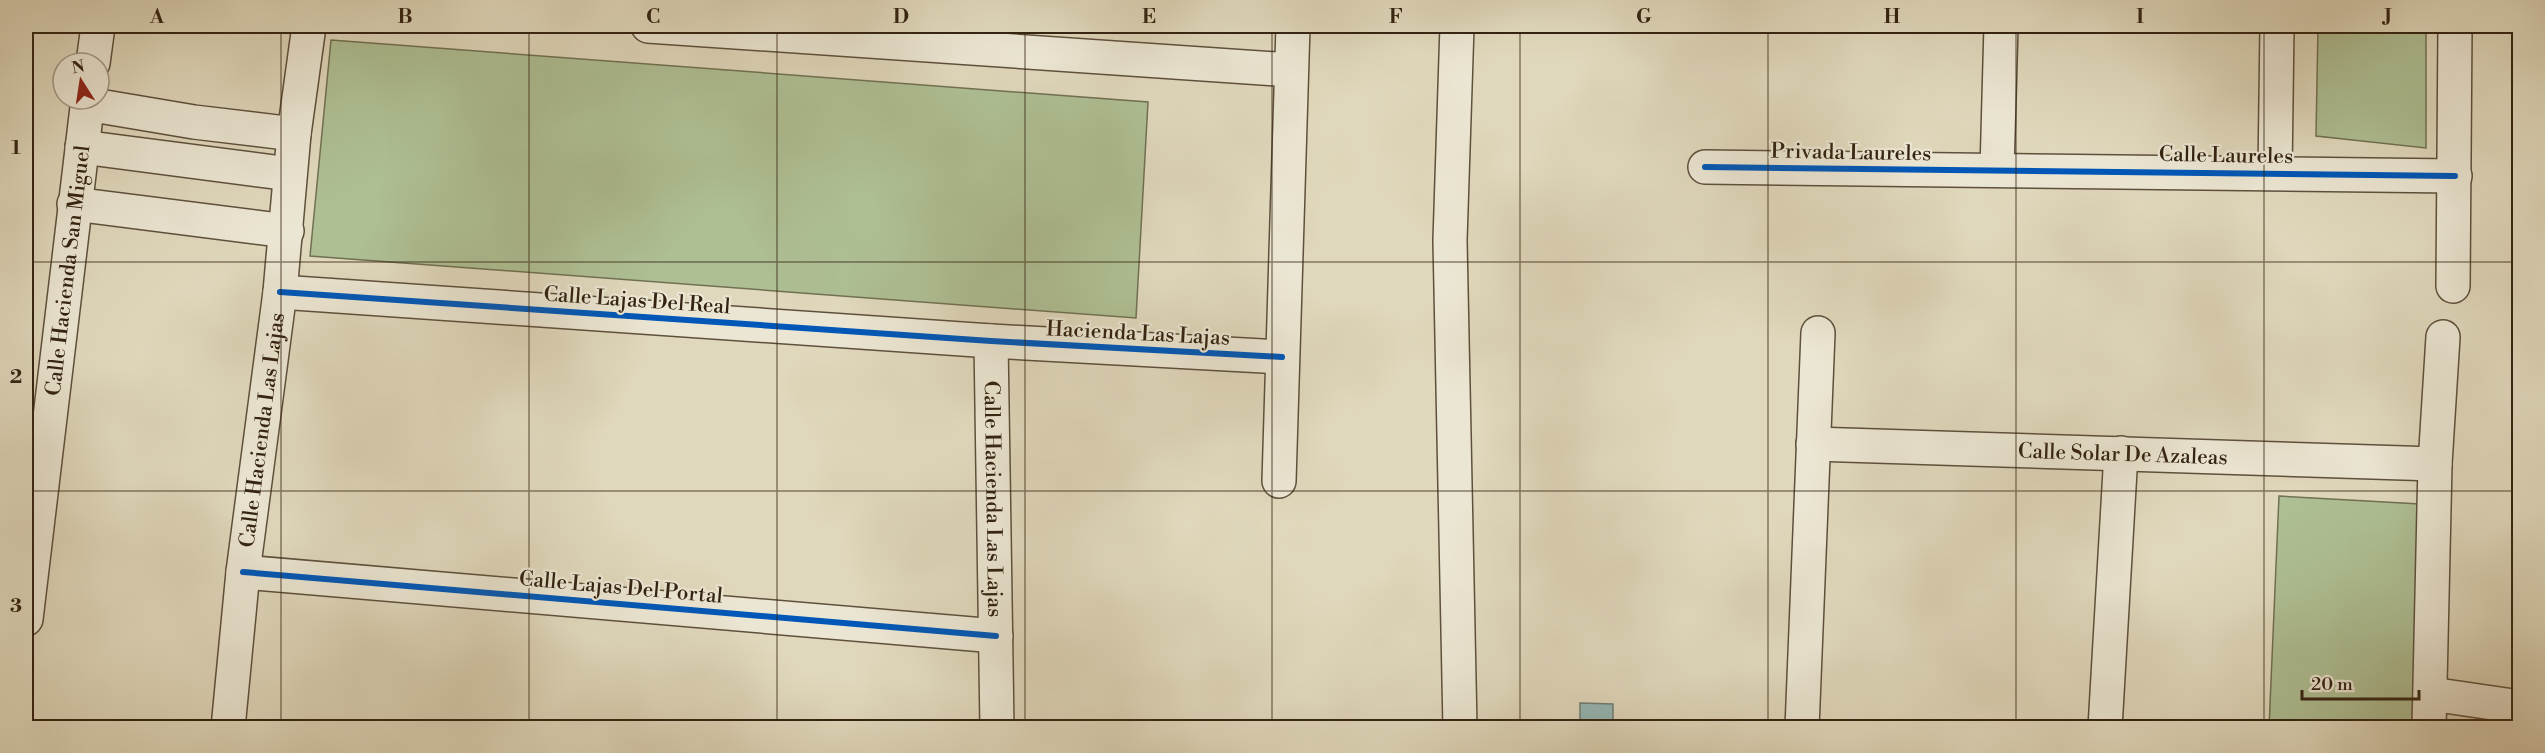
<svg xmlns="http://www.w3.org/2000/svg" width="2545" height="753" viewBox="0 0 2545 753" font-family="'Libre Bodoni',serif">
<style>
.green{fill:#aebf94;stroke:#707152;stroke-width:1.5}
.water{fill:#95b8b7;stroke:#6e7c75;stroke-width:1.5}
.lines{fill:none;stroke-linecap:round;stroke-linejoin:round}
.minor-casing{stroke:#5e503c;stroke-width:36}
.tertiary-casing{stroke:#5e503c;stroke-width:36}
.minor{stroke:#ebe6d3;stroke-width:33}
.tertiary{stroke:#ebe6d3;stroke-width:33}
.cycleway-casing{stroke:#ebe6d3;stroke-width:10}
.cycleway{stroke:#0057b8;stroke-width:6}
.grid{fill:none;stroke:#332311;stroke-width:1.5;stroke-opacity:0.55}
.labels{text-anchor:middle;stroke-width:4.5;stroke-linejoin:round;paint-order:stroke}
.street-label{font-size:21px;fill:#332311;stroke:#ebe6d3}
.neatline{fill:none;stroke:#332311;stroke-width:2}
.grid-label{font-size:20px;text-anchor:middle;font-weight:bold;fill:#332311}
</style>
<rect width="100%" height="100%" fill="#e0d8bc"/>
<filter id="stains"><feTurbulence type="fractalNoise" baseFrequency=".00333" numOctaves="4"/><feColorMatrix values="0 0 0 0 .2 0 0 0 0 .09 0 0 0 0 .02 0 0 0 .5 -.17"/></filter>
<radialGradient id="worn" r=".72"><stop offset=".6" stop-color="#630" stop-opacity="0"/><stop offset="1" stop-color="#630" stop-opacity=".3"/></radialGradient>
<g class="green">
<polygon points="2318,26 2426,26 2426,148 2316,136"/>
<polygon points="331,40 1148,102 1136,318 310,256"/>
<polygon points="2279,496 2420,504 2415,727 2269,728"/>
</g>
<polygon class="water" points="1580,703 1613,704 1613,727 1580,727"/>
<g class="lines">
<g class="minor-casing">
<g id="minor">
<polyline points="648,26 1291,70"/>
<polyline points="1457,26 1450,240 1460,728"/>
<polyline points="87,104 194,122 294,134"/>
<polyline points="82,147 290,174"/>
<polyline points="1705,167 2455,176"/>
<polyline points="1997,170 2001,26"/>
<polyline points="2275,172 2277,26"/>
<polyline points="74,204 287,231"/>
<polyline points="2453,286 2455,26"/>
<polyline points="280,292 991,341 1282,357"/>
<path id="s1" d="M 991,341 L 997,728"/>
<path id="s2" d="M 1813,444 L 2435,464"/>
<polyline points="1279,481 1293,26"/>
<polyline points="243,572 996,636"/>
<polyline points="2431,694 2520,707"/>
<path id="s3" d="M 228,728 L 243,572 L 280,292 L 294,134 L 309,26"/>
<polyline points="1802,728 1818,333"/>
<polyline points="2105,728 2121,453"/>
<polyline points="2429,728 2435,464 2443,337"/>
</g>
</g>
<g class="tertiary-casing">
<g id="tertiary">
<polyline points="93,63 98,26"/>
<path id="s4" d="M 26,619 L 88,99"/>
</g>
</g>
<use href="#minor" class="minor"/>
<use href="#tertiary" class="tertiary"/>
<g class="cycleway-casing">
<g id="cycleway">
<polyline points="1705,167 2455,176"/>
<polyline points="280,292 991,341 1282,357"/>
<polyline points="243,572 996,636"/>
</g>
</g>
<use href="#cycleway" class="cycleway"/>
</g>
<path class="grid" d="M 281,26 L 281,728M 529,26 L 529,728M 777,26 L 777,728M 1025,26 L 1025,728M 1272,26 L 1272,728M 1520,26 L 1520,728M 1768,26 L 1768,728M 2016,26 L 2016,728M 2264,26 L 2264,728M 26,262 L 2520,262M 26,491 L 2520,491"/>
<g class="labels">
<g class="street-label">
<text transform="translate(1851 152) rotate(1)" y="7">Privada Laureles</text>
<text transform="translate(2226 155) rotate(1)" y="7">Calle Laureles</text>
<text dy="7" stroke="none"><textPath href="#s4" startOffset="351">Calle Hacienda San Miguel</textPath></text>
<text transform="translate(637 300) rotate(4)" y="7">Calle Lajas Del Real</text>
<text transform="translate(1138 333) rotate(3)" y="7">Hacienda Las Lajas</text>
<text dy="7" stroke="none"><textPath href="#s3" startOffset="300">Calle Hacienda Las Lajas</textPath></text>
<text dy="7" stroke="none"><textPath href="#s2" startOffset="310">Calle Solar De Azaleas</textPath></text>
<text dy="7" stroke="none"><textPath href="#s1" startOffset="158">Calle Hacienda Las Lajas</textPath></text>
<text transform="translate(621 587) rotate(5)" y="7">Calle Lajas Del Portal</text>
</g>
</g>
<rect width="2545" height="753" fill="none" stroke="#e0d8bc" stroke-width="66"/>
<g transform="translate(81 81) rotate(348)"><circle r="28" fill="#ebe6d3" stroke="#a19885" stroke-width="1.5"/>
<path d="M0-4.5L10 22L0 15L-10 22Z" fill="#8f2418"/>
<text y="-9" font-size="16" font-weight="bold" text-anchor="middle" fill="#332311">N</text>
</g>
<path d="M2302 690v9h117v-9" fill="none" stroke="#332311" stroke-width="3"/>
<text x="2311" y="690" font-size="18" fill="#332311" stroke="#ebe6d3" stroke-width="4.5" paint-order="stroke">20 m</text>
<rect x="33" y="33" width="2479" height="687" class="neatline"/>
<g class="grid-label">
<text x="157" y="23">A</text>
<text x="405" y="23">B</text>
<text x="653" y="23">C</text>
<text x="901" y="23">D</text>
<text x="1149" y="23">E</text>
<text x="1396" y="23">F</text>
<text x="1644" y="23">G</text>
<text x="1892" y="23">H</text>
<text x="2140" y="23">I</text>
<text x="2388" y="23">J</text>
<text x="16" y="154">1</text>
<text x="16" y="383">2</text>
<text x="16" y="612">3</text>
</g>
<rect width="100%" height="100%" filter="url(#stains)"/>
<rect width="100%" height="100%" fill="url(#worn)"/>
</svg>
